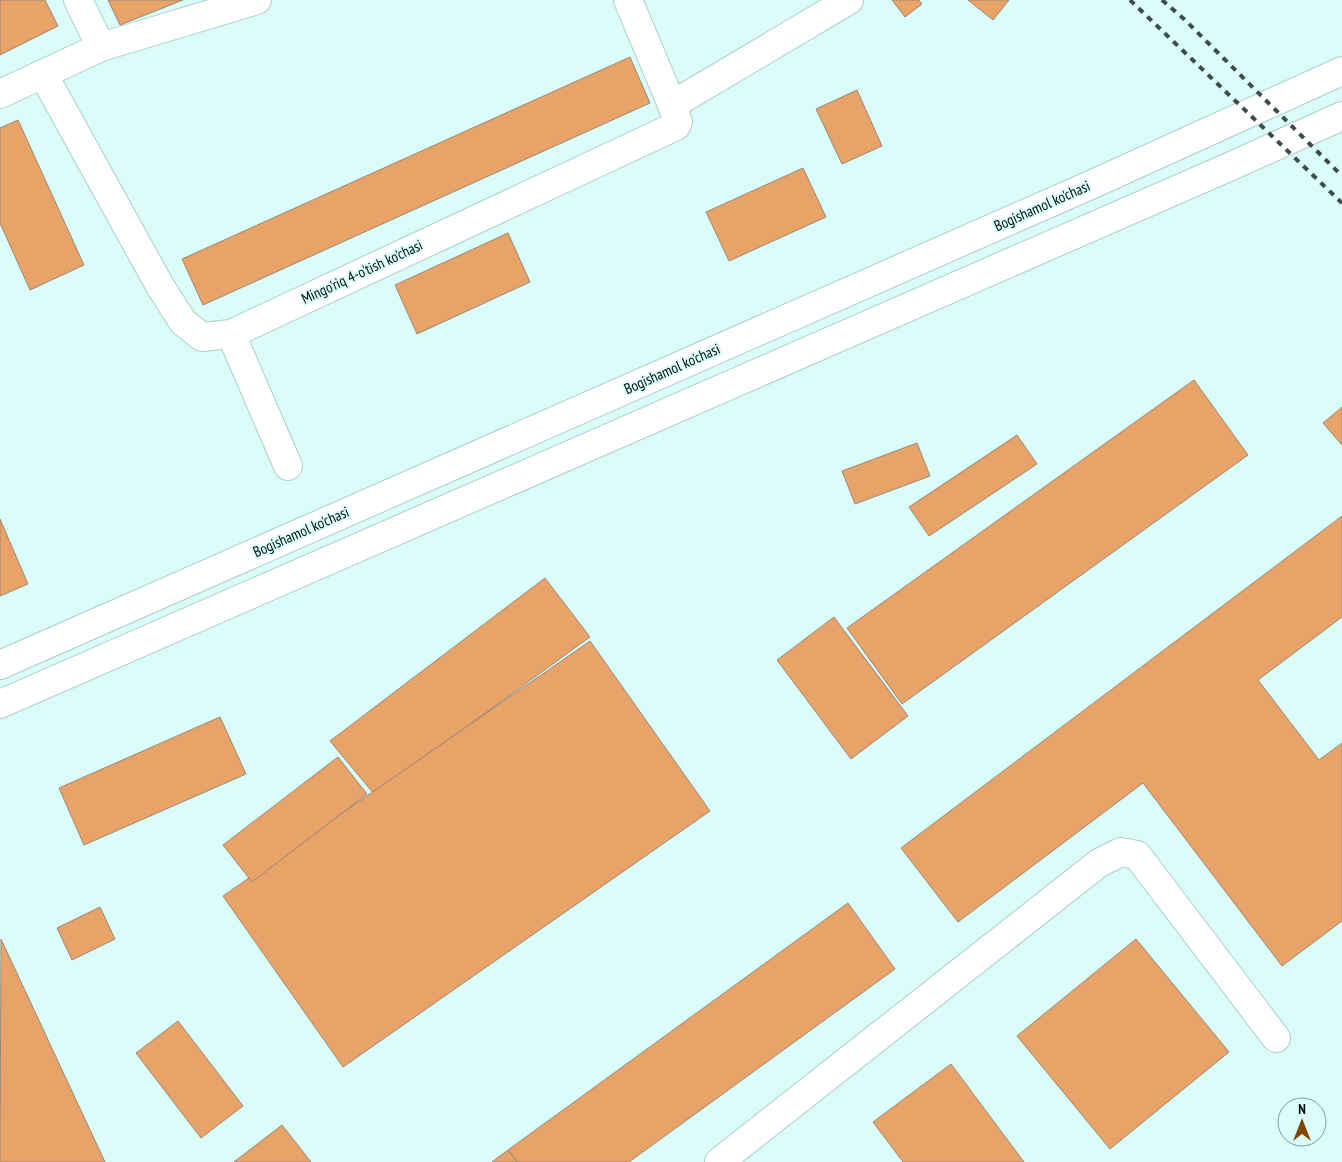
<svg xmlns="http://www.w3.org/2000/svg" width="1342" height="1162" viewBox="0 0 1342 1162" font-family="'PT Sans Narrow',sans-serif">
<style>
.building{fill:#e8a368;stroke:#9d8776}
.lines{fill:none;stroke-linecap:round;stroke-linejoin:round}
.minor-casing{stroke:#acceca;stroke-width:30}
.major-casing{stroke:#acceca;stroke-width:30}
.minor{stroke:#fff;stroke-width:28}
.major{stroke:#fff;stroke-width:28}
.rail{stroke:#3c4d4b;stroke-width:4;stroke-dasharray:6 6;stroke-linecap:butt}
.labels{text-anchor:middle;stroke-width:4;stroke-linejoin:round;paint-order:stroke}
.street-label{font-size:15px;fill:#030e0d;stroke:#dafdf9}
</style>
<rect width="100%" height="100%" fill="#dafdf9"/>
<g class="building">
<polygon points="0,0 45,0 58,26 0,55"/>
<polygon points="108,0 183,0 120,25"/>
<polygon points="892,0 919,0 922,4 905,17"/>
<polygon points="968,0 1009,0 993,20"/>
<polygon points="630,57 650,103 203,305 182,259"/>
<polygon points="857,90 882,146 842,164 816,109"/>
<polygon points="18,120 84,265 30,290 0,223 0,128"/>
<polygon points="803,168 826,217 729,261 706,212"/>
<polygon points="508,233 530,282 417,334 395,285"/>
<polygon points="1194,380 1248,455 902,704 847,628"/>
<polygon points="1342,407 1342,445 1323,423"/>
<polygon points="1017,435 1037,464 929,536 909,507"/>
<polygon points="917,443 930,476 855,504 842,471"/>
<polygon points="1342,516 1342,617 1258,680 1319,760 1342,743 1342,921 1282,966 1143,783 958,922 901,848"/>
<polygon points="0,519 28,584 0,596"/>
<polygon points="545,578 590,637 374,794 330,741"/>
<polygon points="834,617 908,716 851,759 777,660"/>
<polygon points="590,641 710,811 343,1067 223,896"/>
<polygon points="220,717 246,774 84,845 59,788"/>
<polygon points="338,757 367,794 252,882 223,845"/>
<polygon points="848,903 895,969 629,1162 517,1162 508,1150"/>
<polygon points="100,907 115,939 72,960 57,928"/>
<polygon points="1,939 105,1162 0,1162"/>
<polygon points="1136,939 1229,1052 1110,1149 1017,1036"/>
<polygon points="178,1021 243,1106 201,1138 136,1053"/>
<polygon points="951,1064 1024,1162 903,1162 873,1122"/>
<polygon points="282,1125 311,1162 234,1162"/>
<polygon points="508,1150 517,1162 492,1162"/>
</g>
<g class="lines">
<g class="minor-casing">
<g id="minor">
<polyline points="78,0 101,47"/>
<polyline points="43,74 160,286 183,322 202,337 231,334 676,126 678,122 672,105 628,0"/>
<polyline points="0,94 101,47 257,0"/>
<polyline points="672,105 849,0"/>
<polyline points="231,334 288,466"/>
<polyline points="719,1162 1099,863 1121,852 1137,855 1276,1038"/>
</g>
</g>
<g class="major-casing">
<g id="major">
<polyline points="0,665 1095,183 1342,71"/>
<polyline points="0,704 1238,163 1342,116"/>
</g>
</g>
<use href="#minor" class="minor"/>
<use href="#major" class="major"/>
<g class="rail">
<polyline points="1130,0 1342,203"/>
<polyline points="1162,0 1184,19 1342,176"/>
</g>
</g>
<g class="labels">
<g class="street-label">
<text transform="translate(1042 206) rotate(-24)" y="5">Bogishamol ko'chasi</text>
<text transform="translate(362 272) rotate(-25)" y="5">Mingo'riq 4-o'tish ko'chasi</text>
<text transform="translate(672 369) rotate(-24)" y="5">Bogishamol ko'chasi</text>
<text transform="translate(301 532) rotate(-24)" y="5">Bogishamol ko'chasi</text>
</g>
</g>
<g transform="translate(1302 1122)"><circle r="24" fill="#dafdf9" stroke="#849d9b"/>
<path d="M0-4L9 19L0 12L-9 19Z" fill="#834700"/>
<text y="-8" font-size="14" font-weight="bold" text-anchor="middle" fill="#030e0d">N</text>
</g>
</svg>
